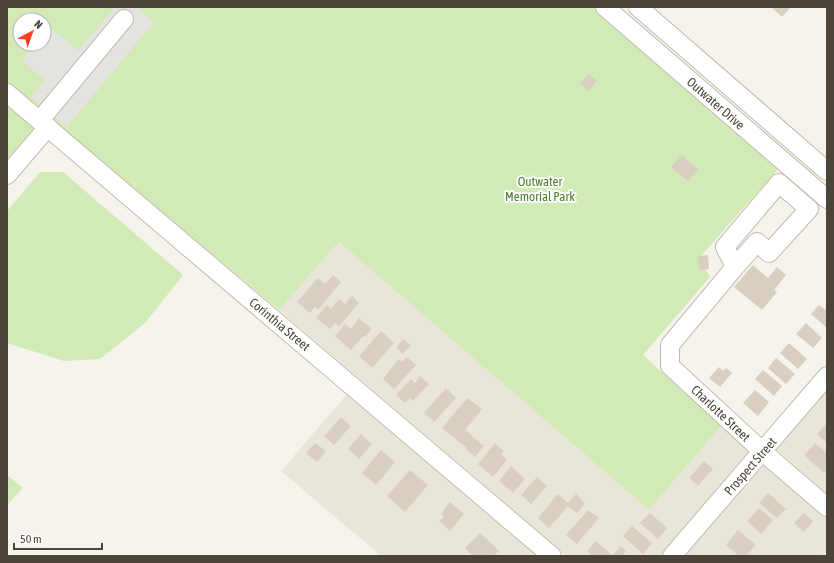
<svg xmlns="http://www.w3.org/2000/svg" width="834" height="563" viewBox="0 0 834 563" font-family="'Asap Condensed',sans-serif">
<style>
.residential{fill:#eae5da}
.green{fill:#d2eab5;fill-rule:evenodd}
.parking{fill:#e5e3e0}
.building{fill:#d8cfc1}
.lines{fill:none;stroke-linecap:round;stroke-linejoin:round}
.minor-casing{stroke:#c2bbae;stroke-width:20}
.minor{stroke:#fff;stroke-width:18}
.labels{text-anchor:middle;stroke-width:4;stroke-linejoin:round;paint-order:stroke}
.street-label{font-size:13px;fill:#4b4439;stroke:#fff}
.park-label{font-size:13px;fill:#4a7f2a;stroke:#fff}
</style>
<rect width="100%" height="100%" fill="#f6f3ec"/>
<g class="residential">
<polygon points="339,242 649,510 721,426 752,453 660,556 567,556 279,310"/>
<polygon points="827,388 827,494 774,447"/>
<polygon points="347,394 538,556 381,556 281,471"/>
<polygon points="765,462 827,517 827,551 822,556 680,556"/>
</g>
<g class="green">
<path d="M 7,7 L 593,7 L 779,168 L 699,258 L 710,277 L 643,355 L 721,426 L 649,510 L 339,242 L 279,310 L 7,82 ZM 20,20 L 44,20 L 44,44 L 20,44 Z"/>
<polygon points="7,105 34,128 7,159"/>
<polygon points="40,172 63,172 183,275 145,323 100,359 64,361 7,343 7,211"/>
<polygon points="7,475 23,488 7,505"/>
</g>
<polygon class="parking" points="115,7 136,7 154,22 67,127 31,97 45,80 22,61 35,44 44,44 44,33 49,27 78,51"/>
<g class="building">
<polygon points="771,7 791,7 782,17"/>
<polygon points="589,74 597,81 589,91 580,83"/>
<polygon points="682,155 698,169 688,181 671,167"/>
<polygon points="708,255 709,269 699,270 698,256"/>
<polygon points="753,265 768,278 777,267 786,275 774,290 777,292 762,310 734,287"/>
<polygon points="333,275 341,282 318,310 315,307 310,313 297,302 318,278 325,284"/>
<polygon points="352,296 359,303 339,326 335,323 330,329 316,318 327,305 331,309 339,299 345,304"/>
<polygon points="819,305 827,311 827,328 811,314"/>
<polygon points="359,318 372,329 365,337 363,336 351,350 335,336 345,324 351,329"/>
<polygon points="806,323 822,338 813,348 796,334"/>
<polygon points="381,331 394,343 372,368 359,356"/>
<polygon points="403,339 411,345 403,354 396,348"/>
<polygon points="789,343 807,359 798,369 780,353"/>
<polygon points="407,357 416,365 394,389 383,379 399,359 402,362"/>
<polygon points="776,358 795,374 786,384 768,368"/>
<polygon points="719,367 723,371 726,368 732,373 720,387 709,378"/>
<polygon points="763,370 782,386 774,396 755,379"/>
<polygon points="420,376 429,384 413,401 410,398 405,403 396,395 411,379 415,383"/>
<polygon points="446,388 456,398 434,422 424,413"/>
<polygon points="755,390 769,402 758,416 743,403"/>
<polygon points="467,398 482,409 465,430 484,446 475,457 466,449 467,448 442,428"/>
<polygon points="341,417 351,426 334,445 324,436"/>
<polygon points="826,424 827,425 827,443 817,434"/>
<polygon points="361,434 372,444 359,459 348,449"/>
<polygon points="315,443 326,451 317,462 306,453"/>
<polygon points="495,443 504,451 501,455 507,460 493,477 478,464"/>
<polygon points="815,443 827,453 827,470 824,473 804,455"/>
<polygon points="381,450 395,462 376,485 362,473"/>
<polygon points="704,461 713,469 698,486 689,478"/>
<polygon points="511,466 525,479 513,493 499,481"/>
<polygon points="410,470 428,485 405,512 387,496"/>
<polygon points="537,477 547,486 531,504 521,495"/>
<polygon points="768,493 786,509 777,518 759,503"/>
<polygon points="558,494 568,503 576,494 585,503 577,513 568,506 549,528 538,518"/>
<polygon points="450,502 464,514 450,531 439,521 444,516 441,514"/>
<polygon points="759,508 773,520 761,534 747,521"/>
<polygon points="588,510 599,518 577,544 566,535"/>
<polygon points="650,513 667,528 658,539 640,523"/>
<polygon points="804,513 813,521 804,532 794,523"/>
<polygon points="632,526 652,543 643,554 623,536"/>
<polygon points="738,530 756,545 746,556 739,556 726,545"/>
<polygon points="480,533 499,551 493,556 473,556 465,548"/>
<polygon points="596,541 611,554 609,556 592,556 587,551"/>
<polygon points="621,546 626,551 622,556 612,556"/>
</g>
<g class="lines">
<g class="minor-casing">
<g id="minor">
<polyline points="605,7 827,199"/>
<polyline points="638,7 827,171"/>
<polyline points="7,93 552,556"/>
<polyline points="40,120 124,19"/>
<polyline points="7,175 48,127"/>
<polyline points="735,267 757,242 769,253 809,209 779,183 725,247 735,267 670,345 670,366 762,451 827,507"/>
<polyline points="672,556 827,376"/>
</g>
</g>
<use href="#minor" class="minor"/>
</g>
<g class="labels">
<g class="street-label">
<text transform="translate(716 103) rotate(41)" y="5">Outwater Drive</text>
<text transform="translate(280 324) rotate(40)" y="5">Corinthia Street</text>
<text transform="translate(721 413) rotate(43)" y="5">Charlotte Street</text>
<text transform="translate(750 466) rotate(-49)" y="5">Prospect Street</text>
</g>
<g class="park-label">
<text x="540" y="186">Outwater<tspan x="540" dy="15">Memorial Park</tspan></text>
</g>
</g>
<rect width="834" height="563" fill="none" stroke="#4b4439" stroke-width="16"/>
<g transform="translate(32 32) rotate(41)"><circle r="19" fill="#ffffff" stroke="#b7b4b0"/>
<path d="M0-3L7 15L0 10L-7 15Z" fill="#fc3f1d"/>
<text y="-6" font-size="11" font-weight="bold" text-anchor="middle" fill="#4b4439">N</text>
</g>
<path d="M14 543v6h88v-6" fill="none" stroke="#4b4439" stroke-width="2"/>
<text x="20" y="543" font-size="12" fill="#4b4439" stroke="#ffffff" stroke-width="3" paint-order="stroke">50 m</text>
</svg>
